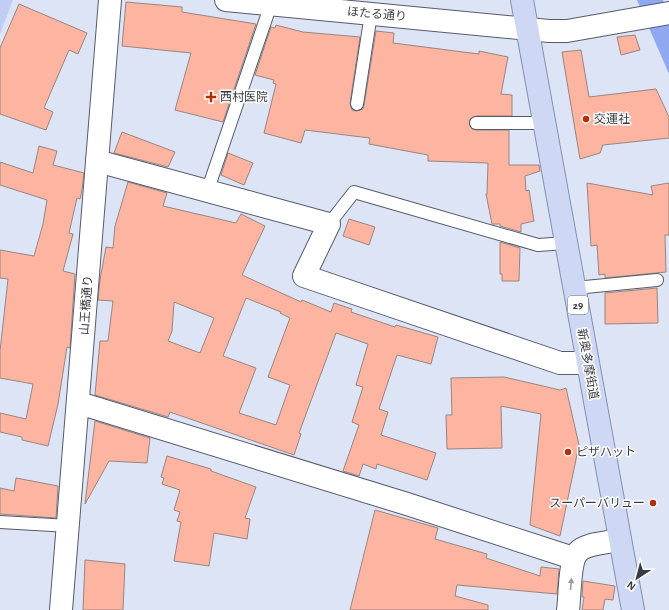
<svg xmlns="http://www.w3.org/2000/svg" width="669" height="610" viewBox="0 0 669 610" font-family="'Alegreya Sans','Noto Sans JP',sans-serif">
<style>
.green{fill:#c0cef5}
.water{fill:#90a8f2}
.building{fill:#fdb5a2;stroke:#998580;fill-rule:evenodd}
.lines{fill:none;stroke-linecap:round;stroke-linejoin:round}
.service-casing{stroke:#565b6a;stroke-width:14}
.minor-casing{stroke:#565b6a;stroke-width:24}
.primary-casing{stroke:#8590b0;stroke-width:24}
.service{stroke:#fff;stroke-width:12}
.minor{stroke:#fff;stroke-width:22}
.primary{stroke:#ced8f4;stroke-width:22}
.oneway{fill:#9c9da0}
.poi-dot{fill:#b72d02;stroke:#fff;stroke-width:1.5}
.labels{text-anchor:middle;stroke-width:3;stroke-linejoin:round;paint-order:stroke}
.shield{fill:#fff;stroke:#74767b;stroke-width:1}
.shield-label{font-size:11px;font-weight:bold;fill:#393b42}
.street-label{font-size:12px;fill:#393b42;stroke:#fff}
.poi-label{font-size:12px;fill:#393b42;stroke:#fff;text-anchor:start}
</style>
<rect width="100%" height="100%" fill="#dde4f5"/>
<polygon class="green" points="0,0 13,0 0,34"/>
<polygon class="water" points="637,0 663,0 669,15 669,74"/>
<g class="building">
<polygon points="126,2 182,7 182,12 256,24 223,122 175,110 191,53 122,46"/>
<polygon points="19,4 87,33 78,54 69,50 44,108 53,112 46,130 0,114 0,48"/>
<polygon points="276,25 303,32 360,37 350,103 352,110 356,111 363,109 364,105 376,31 394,33 393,43 479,54 479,51 508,57 501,94 512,95 512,116 476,116 470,119 469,123 472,129 476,130 509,130 509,165 539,165 540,171 525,176 526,191 529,190 534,221 521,224 521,232 500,226 500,224 492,224 486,194 487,194 488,163 428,161 428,155 369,144 370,138 305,130 301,143 264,133 276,84 273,83 274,80 255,75 271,27 275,28"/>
<polygon points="635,35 640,50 621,55 617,37"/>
<polygon points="581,50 589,97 656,89 669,117 669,138 603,145 600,153 580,159 562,52"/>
<polygon points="122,132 175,152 168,167 114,153"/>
<polygon points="39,146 57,151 53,165 84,173 82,190 80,199 77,198 69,233 73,234 63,271 75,274 70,348 67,347 58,404 48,446 22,440 22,437 0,432 0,413 26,419 33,384 0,378 0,351 8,279 0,278 0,250 34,256 43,224 47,200 0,185 0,162 33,173"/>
<polygon points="228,153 253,163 244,185 221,175"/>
<path d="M 128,182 L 167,193 L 163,206 L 236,223 L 241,214 L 265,226 L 242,275 L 301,302 L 302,300 L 331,312 L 334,303 L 352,309 L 351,312 L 395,327 L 396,325 L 438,337 L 431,364 L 397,355 L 379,409 L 388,412 L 381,435 L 436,453 L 427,480 L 377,464 L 376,469 L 363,464 L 359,476 L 343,471 L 359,425 L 352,422 L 363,387 L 356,385 L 368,344 L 336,333 L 299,433 L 301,434 L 294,455 L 170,412 L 168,417 L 95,395 L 100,341 L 108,341 L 113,301 L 98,300 L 100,280 L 106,247 L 113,248 L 115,226 ZM 246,298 L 281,312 L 280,313 L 290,318 L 268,377 L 290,385 L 276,425 L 239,413 L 256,368 L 223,356 ZM 174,302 L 214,318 L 200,353 L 168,341 L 172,331 Z"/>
<polygon points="587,183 653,195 651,186 669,183 669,235 665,235 666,272 605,278 605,274 599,275 597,245 591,246"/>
<polygon points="349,219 375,227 369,245 343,236"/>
<polygon points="500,242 520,248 519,281 502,281 502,274 500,274"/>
<polygon points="657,288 658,323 605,324 605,293"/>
<polygon points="504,377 560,390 566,388 579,445 560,536 530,525 541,414 501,406 502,448 447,449 446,415 452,415 451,378"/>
<polygon points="95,421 150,438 147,463 109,461 85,504"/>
<polygon points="167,456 211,469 211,471 256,487 245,518 250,519 247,539 214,533 209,566 174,561 181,522 177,521 180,512 174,510 180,490 162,484 164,478 161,477"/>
<polygon points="16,478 58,486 56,518 0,514 0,488 14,491"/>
<polygon points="375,510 438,528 435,539 487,554 486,558 540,576 541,567 559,569 557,594 457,585 455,596 488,605 488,610 350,610"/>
<polygon points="85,560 125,564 123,610 83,610"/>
<polygon points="583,581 615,586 613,600 605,599 603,610 582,610 584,597 582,597"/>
</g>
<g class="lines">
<g class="service-casing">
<g id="service">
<polyline points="357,104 371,14"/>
<polyline points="476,123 544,123"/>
<polyline points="207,192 271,4"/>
<polyline points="329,224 354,192 538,245 566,243"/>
<polyline points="575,288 657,280"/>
<polyline points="0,522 69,526"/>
</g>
</g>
<g class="minor-casing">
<g id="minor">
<polyline points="226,0 549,31 567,31 669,13"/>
<polyline points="97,161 329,224 304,276 560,363 587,363"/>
<polyline points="79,403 407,504 573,558"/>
<polyline points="61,610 110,0"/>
<path d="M 568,610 C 570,597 569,561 578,552 C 586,543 608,543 619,540"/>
</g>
</g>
<g class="primary-casing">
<polyline id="primary" points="522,0 633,610"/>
</g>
<use href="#service" class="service"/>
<use href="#minor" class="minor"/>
<use href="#primary" class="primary"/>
</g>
<defs><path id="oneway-solid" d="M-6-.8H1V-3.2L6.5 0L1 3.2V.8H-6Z"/></defs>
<use class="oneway" href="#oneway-solid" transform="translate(571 584) rotate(-85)"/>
<g class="poi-dot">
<path d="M209 91h4v4h4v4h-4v4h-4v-4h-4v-4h4z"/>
<circle cx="586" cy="119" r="4"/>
<circle cx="568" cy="452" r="4"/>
<circle cx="653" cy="503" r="4"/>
</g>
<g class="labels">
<rect class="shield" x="568" y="296" width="20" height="18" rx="3"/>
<g class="shield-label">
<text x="578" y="309">29</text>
</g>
<g class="street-label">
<text transform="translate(377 14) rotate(5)" y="4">ほたる通り</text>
<text transform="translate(86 305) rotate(-86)" y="4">山王橋通り</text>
<text transform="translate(588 364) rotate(80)" y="4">新奥多摩街道</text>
</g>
<g class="poi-label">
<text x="220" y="101">西村医院</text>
<text x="594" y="123">交運社</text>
<text x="576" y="456">ピザハット</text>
<text x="645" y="507" text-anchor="end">スーパーバリュー</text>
</g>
</g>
<g transform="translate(637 578) rotate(216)" stroke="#ffffff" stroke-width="3" paint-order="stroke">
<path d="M0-3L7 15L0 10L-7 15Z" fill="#393b42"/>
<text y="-6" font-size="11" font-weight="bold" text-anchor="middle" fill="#393b42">N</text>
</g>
</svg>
